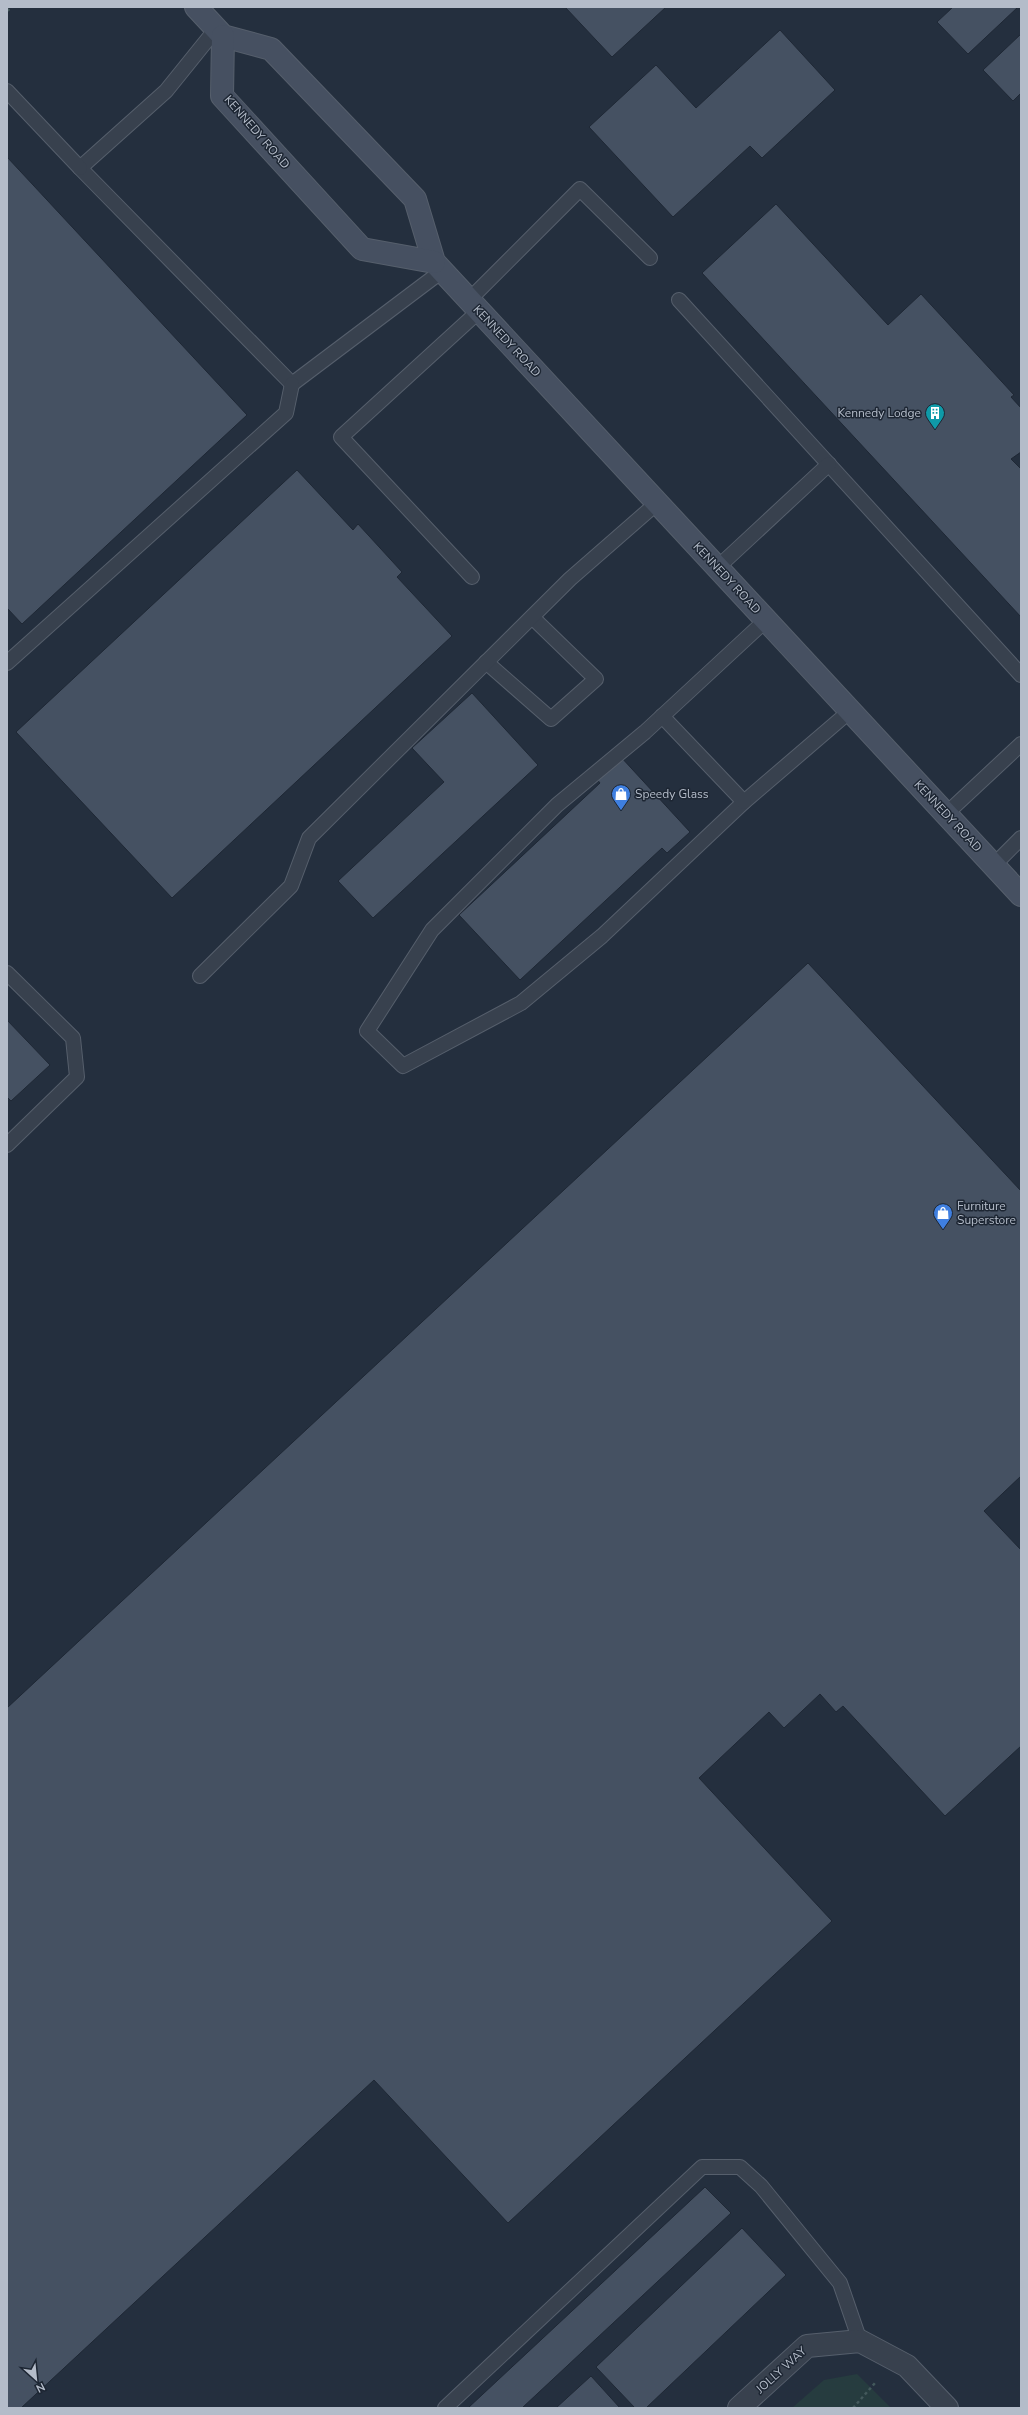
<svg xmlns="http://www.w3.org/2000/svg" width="1028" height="2415" viewBox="0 0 1028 2415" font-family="'Nunito Sans',sans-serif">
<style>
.green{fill:#263c3f}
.building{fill:#455162;stroke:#1f2835}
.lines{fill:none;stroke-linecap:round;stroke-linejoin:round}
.lane-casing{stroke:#565f6c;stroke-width:16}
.street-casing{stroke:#565f6c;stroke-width:24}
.secondary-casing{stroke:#565f6c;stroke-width:24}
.path{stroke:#44595c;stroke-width:2.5;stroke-dasharray:3 3;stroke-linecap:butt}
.lane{stroke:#38414e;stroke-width:14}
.street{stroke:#38414e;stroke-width:22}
.secondary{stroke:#465061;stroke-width:22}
.labels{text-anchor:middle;stroke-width:3;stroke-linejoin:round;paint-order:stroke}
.street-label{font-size:12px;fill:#b4bcc9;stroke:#1d2633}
.poi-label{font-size:12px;fill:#b4bcc9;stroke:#1d2633;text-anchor:start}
</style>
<rect width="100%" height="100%" fill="#242f3e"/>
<polygon class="green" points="857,2374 891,2408 792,2408 824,2380"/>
<g class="building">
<polygon points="565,7 666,7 612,57"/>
<polygon points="953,7 1018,7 968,54 937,22"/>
<polygon points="780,30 835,90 762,158 750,146 673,217 589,127 656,65 696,108"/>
<polygon points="1021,34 1021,93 1013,101 983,70"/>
<polygon points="7,157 247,415 22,624 7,608"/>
<polygon points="776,204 888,325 921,294 1014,395 1011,397 1021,408 1021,452 1011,459 1021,469 1021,617 702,273"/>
<polygon points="297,470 353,530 358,524 402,572 397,577 452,636 172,898 16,732"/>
<polygon points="472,693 538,765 373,918 338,881 444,782 412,748"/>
<polygon points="620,756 690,832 667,853 662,848 520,980 459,915 600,783 596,778"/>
<polygon points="808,963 1021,1191 1021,1476 984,1511 1021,1550 1021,1746 945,1816 843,1706 836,1712 820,1694 784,1728 769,1712 699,1778 832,1921 508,2223 374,2080 21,2408 7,2408 7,1708"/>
<polygon points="7,1020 50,1065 11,1101 7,1097"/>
<polygon points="705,2187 731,2213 522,2408 468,2408"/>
<polygon points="742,2228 786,2275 646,2408 635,2408 596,2367"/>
<polygon points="591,2376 620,2408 556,2408"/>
</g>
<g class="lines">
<g class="lane-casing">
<g id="lane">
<polyline points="216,29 166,91 80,168 292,384 442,271"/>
<polyline points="7,91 80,168"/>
<polyline points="469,300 580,189 650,258"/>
<polyline points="679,300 1021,675"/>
<polyline points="717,568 829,464"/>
<polyline points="472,577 341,437 479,311"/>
<polyline points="766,620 645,732 557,805 432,930 367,1031 403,1066 521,1003 602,936 744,802 850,711"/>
<polyline points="486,662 551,719 596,679 532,617"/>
<polyline points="7,663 286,413 292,384"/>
<polyline points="662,716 744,802"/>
<polyline points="946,814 1021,744"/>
<polyline points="994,865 1021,838"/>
<polyline points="7,973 73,1038 77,1077 7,1145"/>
<polyline points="200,976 291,886 309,838 570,579 657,503"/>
<polyline points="445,2408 702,2167 740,2167 761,2186 840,2283 860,2341"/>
</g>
</g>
<g class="street-casing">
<polyline id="street" points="739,2408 807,2346 860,2341 907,2366 947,2408"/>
</g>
<g class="secondary-casing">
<g id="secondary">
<polyline points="196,7 223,36 271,49 415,199 434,262 1021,895"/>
<polyline points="223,36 222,96 362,249 434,262"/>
</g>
</g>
<g class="path">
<polyline points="7,11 12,7"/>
<polyline points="853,2408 875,2383"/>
</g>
<use href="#lane" class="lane"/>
<use href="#street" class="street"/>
<use href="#secondary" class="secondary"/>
</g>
<defs>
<g id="building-pin" transform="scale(1)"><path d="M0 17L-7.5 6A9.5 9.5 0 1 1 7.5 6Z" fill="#0f9aa8" stroke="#1d2633"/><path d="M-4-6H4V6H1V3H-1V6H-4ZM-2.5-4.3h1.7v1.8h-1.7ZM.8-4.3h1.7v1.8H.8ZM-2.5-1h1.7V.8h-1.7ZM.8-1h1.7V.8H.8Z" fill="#fff"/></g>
<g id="shop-pin" transform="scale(1)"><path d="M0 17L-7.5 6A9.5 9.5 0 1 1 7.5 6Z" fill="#3f7fe0" stroke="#1d2633"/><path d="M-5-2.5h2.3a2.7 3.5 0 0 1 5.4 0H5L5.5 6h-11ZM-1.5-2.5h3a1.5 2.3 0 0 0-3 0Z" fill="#fff"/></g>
</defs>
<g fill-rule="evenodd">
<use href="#building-pin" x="935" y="413"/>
<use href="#shop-pin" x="621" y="794"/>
<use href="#shop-pin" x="943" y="1213"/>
</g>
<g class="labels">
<g class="street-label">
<text transform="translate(257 132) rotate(49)" y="4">KENNEDY ROAD</text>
<text transform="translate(507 341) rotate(47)" y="4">KENNEDY ROAD</text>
<text transform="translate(727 578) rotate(47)" y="4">KENNEDY ROAD</text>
<text transform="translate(948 816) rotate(47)" y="4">KENNEDY ROAD</text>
<text transform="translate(781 2370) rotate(-42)" y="4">JOLLY WAY</text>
</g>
<g class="poi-label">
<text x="921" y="417" text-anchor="end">Kennedy Lodge</text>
<text x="635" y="798">Speedy Glass</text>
<text x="957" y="1210">Furniture<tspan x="957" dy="14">Superstore</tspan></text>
</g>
</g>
<rect width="1028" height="2415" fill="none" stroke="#b4bcc9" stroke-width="16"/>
<g transform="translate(36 2379) rotate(153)" stroke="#1d2633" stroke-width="3" paint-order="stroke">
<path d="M0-3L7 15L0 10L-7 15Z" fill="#b4bcc9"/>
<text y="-6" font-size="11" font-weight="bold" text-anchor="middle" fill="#b4bcc9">N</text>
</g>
</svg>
